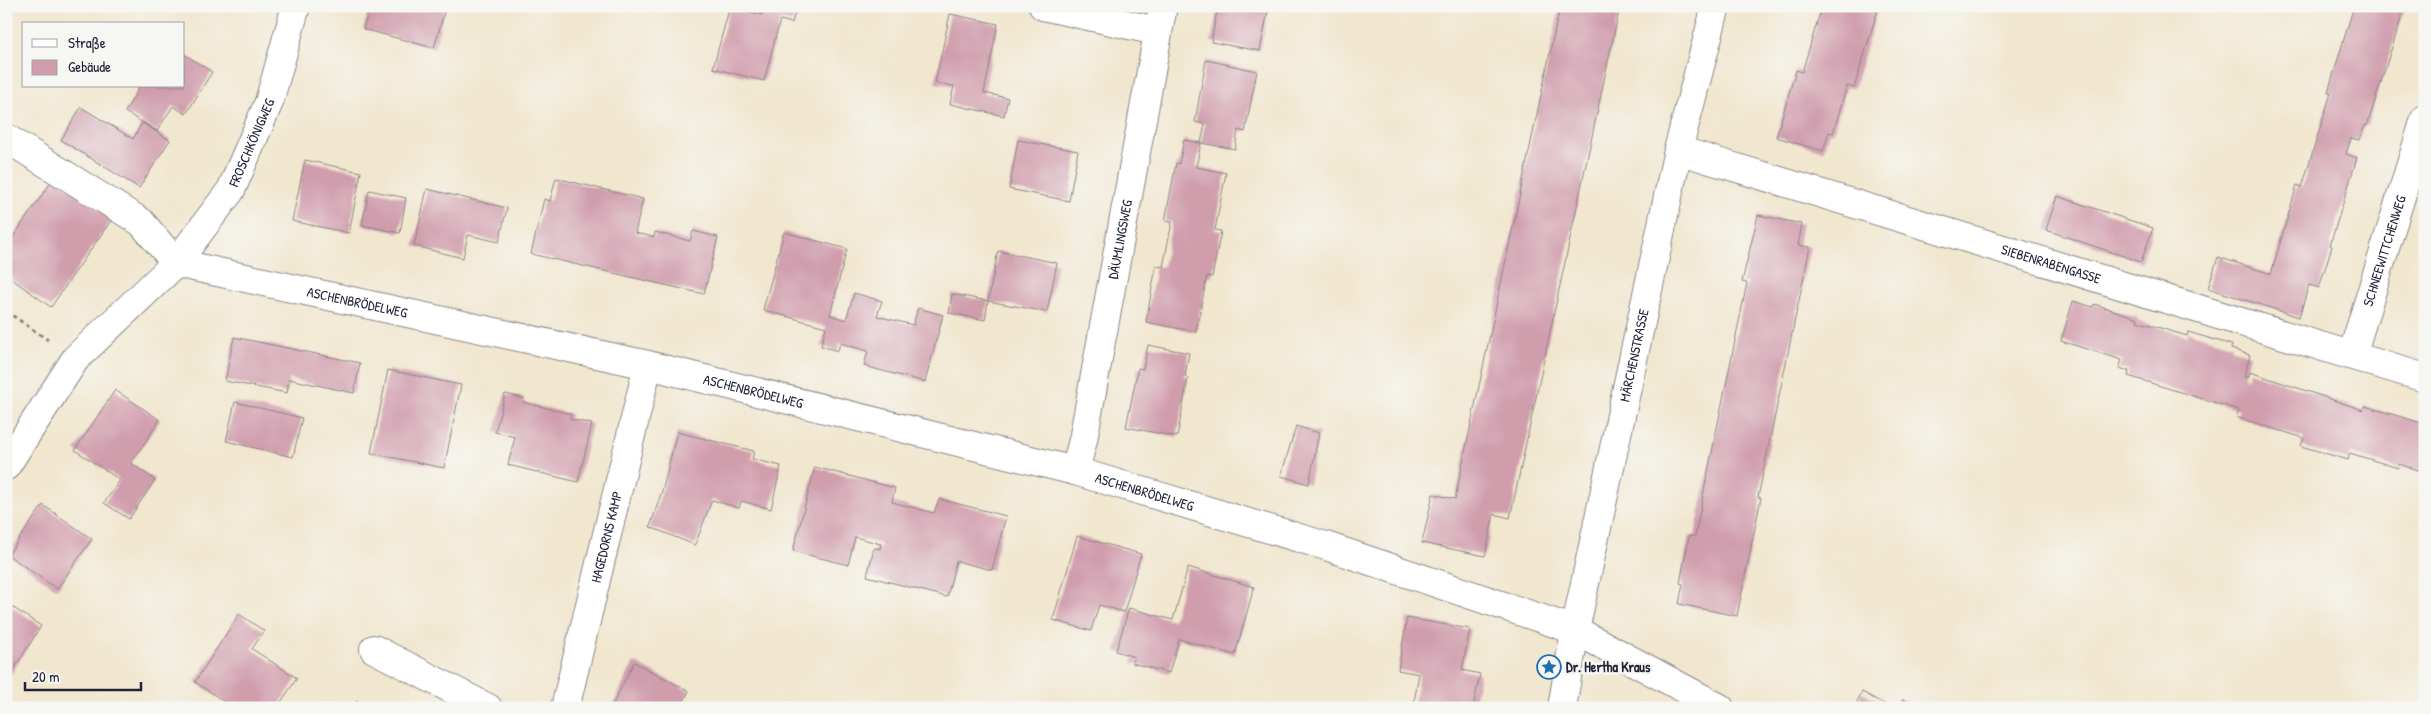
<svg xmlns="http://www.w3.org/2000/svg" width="2431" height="714" viewBox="0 0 2431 714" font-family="'Patrick Hand',sans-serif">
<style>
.building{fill:#d09dad}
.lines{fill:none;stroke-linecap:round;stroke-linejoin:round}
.minor-casing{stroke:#8a8484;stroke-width:30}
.path{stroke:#8a8484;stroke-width:3;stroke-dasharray:4 4;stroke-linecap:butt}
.minor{stroke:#fff;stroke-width:28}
.labels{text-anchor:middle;stroke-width:5;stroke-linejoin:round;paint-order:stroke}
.street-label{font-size:14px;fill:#22223b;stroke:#f6f6f2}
.poi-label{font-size:14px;font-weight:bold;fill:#22223b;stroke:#f6f6f2;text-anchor:start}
</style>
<rect width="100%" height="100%" fill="#f6f6f2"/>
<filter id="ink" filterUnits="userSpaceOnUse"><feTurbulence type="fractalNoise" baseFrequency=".02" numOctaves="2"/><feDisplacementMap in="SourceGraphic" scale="10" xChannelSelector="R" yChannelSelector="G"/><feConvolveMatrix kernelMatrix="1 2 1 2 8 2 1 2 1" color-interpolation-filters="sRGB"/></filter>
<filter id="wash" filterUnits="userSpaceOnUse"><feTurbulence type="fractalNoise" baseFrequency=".0096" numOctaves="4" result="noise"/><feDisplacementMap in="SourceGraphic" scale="20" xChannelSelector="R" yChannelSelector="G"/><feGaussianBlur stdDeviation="1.12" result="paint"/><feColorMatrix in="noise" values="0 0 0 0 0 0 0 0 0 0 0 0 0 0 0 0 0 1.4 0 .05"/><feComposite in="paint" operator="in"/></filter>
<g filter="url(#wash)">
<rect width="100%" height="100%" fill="#f1e6ce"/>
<g id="blocks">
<g class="building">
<polygon points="370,6 446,6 434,48 363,29"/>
<polygon points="730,6 762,15 764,6 797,6 792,23 780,20 764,81 713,68"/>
<polygon points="1218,6 1269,6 1260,51 1211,42"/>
<polygon points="1560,6 1620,6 1510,518 1494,514 1485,556 1422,543 1433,494 1455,499"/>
<polygon points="1822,6 1879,6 1854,88 1847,86 1833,133 1829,132 1823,151 1776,137 1796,70 1802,72"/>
<polygon points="2354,6 2405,6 2367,126 2365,125 2359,140 2351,138 2346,154 2357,158 2330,245 2332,246 2319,288 2309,285 2299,317 2208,288 2218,257 2271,274 2297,185 2302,187 2320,128 2331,93 2328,92"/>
<polygon points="950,14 998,24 984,93 1008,98 1004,116 950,104 954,86 935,83"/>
<polygon points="184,54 212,72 186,114 173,106 157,131 125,112 140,86 184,86"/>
<polygon points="1206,60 1257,71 1245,132 1238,130 1235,149 1201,143 1205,124 1195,122"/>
<polygon points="81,107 133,139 142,123 170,140 139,188 61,140"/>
<polygon points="1018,140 1078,151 1069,201 1009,189"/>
<polygon points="1184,140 1201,143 1196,167 1226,173 1215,230 1221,231 1212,277 1207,276 1196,332 1146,322 1156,266 1163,267 1172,222 1165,221 1176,163 1179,164"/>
<polygon points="305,160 361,172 349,233 292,221"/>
<polygon points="54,178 112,219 51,307 6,275 6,247"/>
<polygon points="556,178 643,199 635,233 654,237 655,232 690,241 693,231 718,237 704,294 531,254 544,199 550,201"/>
<polygon points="427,189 507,208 499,242 468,235 463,258 414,246"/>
<polygon points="369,190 406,198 400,233 362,225"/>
<polygon points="2057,196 2153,228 2141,262 2046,230"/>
<polygon points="1758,215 1802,224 1798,245 1810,247 1758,497 1761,498 1737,616 1679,604 1683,584 1680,583 1689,536 1695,536 1705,486 1747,283 1742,282"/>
<polygon points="784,232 847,249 830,315 846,320 854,293 882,301 877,316 913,325 918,308 943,315 925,382 864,366 868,351 840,343 838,351 821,346 826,327 763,310"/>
<polygon points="998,251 1057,263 1047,312 988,301"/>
<polygon points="952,294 988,301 985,320 949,313"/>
<polygon points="2073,301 2093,307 2094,304 2138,318 2137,321 2187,336 2188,332 2232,345 2231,349 2250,355 2244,377 2248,378 2250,372 2363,410 2365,406 2425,424 2425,472 2399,464 2398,468 2350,453 2348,460 2301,446 2304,438 2236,417 2239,410 2128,376 2129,371 2119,368 2122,360 2061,341"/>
<polygon points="234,337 360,363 354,393 289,379 287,393 225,381"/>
<polygon points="1148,345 1189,353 1185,376 1188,378 1177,437 1126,427 1138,368 1143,369"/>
<polygon points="388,370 461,385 444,468 371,453"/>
<polygon points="115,390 160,420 131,463 155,480 129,519 104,503 120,480 75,450"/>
<polygon points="505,394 524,398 523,402 571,414 570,419 592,424 578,482 508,465 515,437 495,432"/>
<polygon points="235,402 302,418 293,457 226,441"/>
<polygon points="1296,426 1319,433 1309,484 1281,476"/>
<polygon points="677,432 754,451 752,459 781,466 771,509 741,501 739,508 712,500 695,545 650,527 663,488"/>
<polygon points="815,467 895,488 892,502 934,513 939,499 1006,516 992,570 956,561 947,597 867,576 874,548 880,549 881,544 855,537 848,565 793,551"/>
<polygon points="43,505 92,539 57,589 8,555"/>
<polygon points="1077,536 1141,554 1124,612 1099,605 1091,631 1053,620"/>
<polygon points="1188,567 1254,587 1235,655 1179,639 1169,673 1132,663 1134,657 1116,651 1129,608 1173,620"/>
<polygon points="6,603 41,626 6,682"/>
<polygon points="239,614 264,631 252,649 297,678 277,708 234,708 195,682"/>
<polygon points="1407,618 1470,629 1462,670 1480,674 1473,708 1413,708 1419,674 1398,670"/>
<polygon points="634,662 689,691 680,708 611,708"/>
<polygon points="1862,692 1891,708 1854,708"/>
<polygon points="1903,699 1918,708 1898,708"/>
<polygon points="357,701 368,708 352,708"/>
</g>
</g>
</g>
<g filter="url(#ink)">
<use href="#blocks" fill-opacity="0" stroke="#8a8484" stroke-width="1"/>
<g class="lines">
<g class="minor-casing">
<g id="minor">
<polyline points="1043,6 1157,31"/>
<path id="s1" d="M 6,138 L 141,222 L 176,263 L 231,190 L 269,102 L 296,6"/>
<path id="s2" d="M 1678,150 L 2425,378"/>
<path id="s3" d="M 2352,355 L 2425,119"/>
<path id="s4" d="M 6,466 L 76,358 L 176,263 L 648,365 L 1075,471 L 1326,546 L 1575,630 L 1720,708"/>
<path id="s5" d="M 1075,471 L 1083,440 L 1163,6"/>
<polyline points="374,649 488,708"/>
<path id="s6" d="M 565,708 L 648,365"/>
<path id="s7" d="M 1562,708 L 1575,630 L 1678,150 L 1716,6"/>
</g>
</g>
<polyline class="path" points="6,311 48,340"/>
<use href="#minor" class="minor"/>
</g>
</g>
<defs>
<g id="sight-ring" transform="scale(1.25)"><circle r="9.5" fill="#f6f6f2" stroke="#1f6fb2" stroke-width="1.5"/><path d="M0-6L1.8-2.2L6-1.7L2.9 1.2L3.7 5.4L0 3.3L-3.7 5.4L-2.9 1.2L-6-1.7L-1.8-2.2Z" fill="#1f6fb2"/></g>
</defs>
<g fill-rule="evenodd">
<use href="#sight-ring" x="1549" y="667"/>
</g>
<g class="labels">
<g class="street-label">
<text dy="5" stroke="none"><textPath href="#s1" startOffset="356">FROSCHKÖNIGWEG</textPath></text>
<text dy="5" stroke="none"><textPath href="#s5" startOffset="236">DÄUMLINGSWEG</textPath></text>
<text dy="5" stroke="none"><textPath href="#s3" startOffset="109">SCHNEEWITTCHENWEG</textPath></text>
<text dy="5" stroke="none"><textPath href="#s2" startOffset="390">SIEBENRABENGASSE</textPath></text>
<text dy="5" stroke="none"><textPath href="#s4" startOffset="452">ASCHENBRÖDELWEG</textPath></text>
<text dy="5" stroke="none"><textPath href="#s7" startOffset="360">MÄRCHENSTRASSE</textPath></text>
<text dy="5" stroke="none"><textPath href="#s4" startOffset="858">ASCHENBRÖDELWEG</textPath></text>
<text dy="5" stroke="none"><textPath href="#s4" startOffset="1262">ASCHENBRÖDELWEG</textPath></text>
<text dy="5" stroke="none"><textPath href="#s6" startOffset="176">HAGEDORNS KAMP</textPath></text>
</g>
<g class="poi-label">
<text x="1566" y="672">Dr. Hertha Kraus</text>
</g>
</g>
<rect width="2431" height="714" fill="none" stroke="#f6f6f2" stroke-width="25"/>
<rect x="22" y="22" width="162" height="65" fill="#f6f6f2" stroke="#a1a1a9"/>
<rect x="32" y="39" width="25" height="8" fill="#ffffff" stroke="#a1a1a9"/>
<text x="68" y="48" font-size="15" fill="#22223b">Straße</text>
<rect x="32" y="60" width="25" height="15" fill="#d09dad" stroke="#a1a1a9"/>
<text x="68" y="72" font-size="15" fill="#22223b">Gebäude</text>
<path d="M25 682v8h116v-8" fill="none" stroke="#22223b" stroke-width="2.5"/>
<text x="32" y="682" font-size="15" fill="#22223b" stroke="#f6f6f2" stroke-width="4" paint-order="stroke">20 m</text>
</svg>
